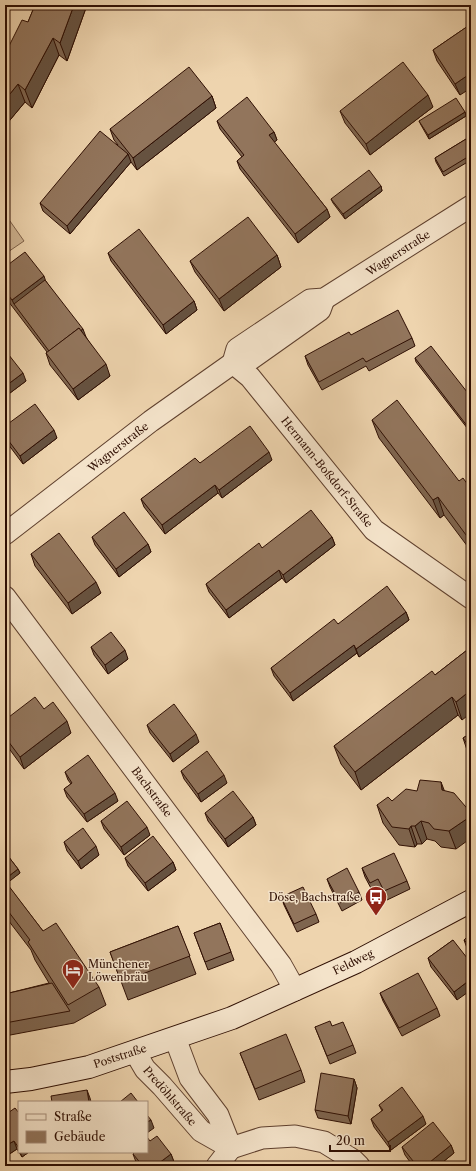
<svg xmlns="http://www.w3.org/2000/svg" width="476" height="1171" viewBox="0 0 476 1171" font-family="'Libre Caslon Text',serif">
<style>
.green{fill:#ceb391;stroke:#7e614a}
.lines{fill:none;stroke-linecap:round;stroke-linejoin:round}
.street-casing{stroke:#5f402e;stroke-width:23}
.secondary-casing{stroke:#2f0f03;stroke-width:24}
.street{stroke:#f4e3ca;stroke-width:21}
.secondary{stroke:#f4e3ca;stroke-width:22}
.wall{fill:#7e654f;stroke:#2f0f03}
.shaded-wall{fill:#665240;stroke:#2f0f03}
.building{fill:#92755c;stroke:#2f0f03}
.labels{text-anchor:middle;stroke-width:3;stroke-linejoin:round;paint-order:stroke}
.street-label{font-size:11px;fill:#2f0f03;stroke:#f4e3ca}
.poi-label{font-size:11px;fill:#2f0f03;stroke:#f4e3ca;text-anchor:end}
</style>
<rect width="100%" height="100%" fill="#eed4ae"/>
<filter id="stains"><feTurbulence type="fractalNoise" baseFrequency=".005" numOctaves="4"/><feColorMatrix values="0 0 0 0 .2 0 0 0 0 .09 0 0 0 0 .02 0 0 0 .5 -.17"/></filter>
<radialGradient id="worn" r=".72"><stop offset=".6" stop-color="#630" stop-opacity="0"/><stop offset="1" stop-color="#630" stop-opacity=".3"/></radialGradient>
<polygon class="green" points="5,214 24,241 5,254"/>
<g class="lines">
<g class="street-casing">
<g id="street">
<polyline points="233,363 250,377 374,530 471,598"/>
<polyline points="233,363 237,349 310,300 324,299 471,206"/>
<polyline points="5,534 151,421 233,363 248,361 320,310 324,299"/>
<polyline points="5,597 281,965 295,990"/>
<polyline points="175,1038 190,1078 218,1115 231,1148"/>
<polyline points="135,1052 145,1069 162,1086 201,1131 231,1148"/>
<polyline points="231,1148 262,1138 295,1136 324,1142 353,1160 359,1166"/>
<polyline points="217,1166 231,1148"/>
</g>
</g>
<g class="secondary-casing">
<polyline id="secondary" points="5,1082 31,1079 89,1067 232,1018 356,962 471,901"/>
</g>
<use href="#street" class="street"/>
<use href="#secondary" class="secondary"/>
</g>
<g class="wall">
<polygon points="35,5 95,5 94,8 87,5 67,61 59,55 32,108 25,102 5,126 5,54 28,22"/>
<polygon points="471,24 460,95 437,61 433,50"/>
<polygon points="212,96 216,108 137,170 131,162 70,234 43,211 40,203 118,145 114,140 110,129"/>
<polygon points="433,107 370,155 345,123 340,111"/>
<polygon points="465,112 466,116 429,139 421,125 419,121"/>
<polygon points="217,121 274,132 277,140 274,142 327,209 330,217 298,243 240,169 237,161 242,157 220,129"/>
<polygon points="471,136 471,160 444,176 436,162 435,158"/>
<polygon points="381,186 382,191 345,219 333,203 331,199"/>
<polygon points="108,253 194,301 197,310 166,334 111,261"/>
<polygon points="277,255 281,267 224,311 195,272 190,261"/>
<polygon points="5,267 45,280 86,337 110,376 78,400 50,365 46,353 47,352 5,297"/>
<polygon points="412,338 415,346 369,371 366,366 322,390 308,365 305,356"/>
<polygon points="5,350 26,381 10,393 5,387"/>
<polygon points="415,358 471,397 471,433 416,362"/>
<polygon points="372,420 459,481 471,489 471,551 444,515 440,518 379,438"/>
<polygon points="5,426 57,438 23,464 5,440"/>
<polygon points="272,460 222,498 218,493 165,534 144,507 141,499 200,463"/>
<polygon points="92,537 148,544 151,552 119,577 95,545"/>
<polygon points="332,537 335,545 286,583 282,578 229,618 209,592 206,584 262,548"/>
<polygon points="31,554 101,593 72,614 35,566"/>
<polygon points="406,612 409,620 359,657 357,653 293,701 274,676 271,668 338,624"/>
<polygon points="91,647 128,659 108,674 94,655"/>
<polygon points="471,647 462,720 458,715 361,790 341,764 334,746 435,675"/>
<polygon points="44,709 71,733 24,769 5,743 5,720"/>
<polygon points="147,725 199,742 173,762 150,733"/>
<polygon points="471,733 471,755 467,750 463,738"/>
<polygon points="181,771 227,783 201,802 184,779"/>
<polygon points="65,772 118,801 87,822 67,797 64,789 71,784 68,780"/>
<polygon points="441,782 456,849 441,847 435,841 427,839 422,844 417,844 415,847 399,845 383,823 377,805 392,801"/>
<polygon points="205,813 253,817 256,825 228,847 208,821"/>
<polygon points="101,821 150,835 124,855 104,829"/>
<polygon points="64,842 99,855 81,869 67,851"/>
<polygon points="5,852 18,869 20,873 6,883 43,931 99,987 106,1005 74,1023 5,1036 5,994 49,983 35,960 31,950 5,916"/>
<polygon points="125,858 173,862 176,870 148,891 128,866"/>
<polygon points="362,868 407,881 410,889 387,900 381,887 373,892 365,877"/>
<polygon points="327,879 359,892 362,900 342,911 330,887"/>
<polygon points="281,897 316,914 319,922 297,932 284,905"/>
<polygon points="220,923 234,960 208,970 194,933"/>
<polygon points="178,926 196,974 128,1000 110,952"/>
<polygon points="471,933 471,952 467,948 464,940"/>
<polygon points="453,940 457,1000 431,967 428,958"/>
<polygon points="380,993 437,1008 440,1016 402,1036 383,1001"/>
<polygon points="332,1026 353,1045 356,1053 330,1064 315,1027"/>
<polygon points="240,1053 301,1070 305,1082 259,1100"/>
<polygon points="354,1079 357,1088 351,1124 318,1118 315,1110"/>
<polygon points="379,1105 426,1124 391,1150 374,1127 371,1119 382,1111"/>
<polygon points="19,1113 19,1152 29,1152 22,1157 17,1149 5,1157 5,1115"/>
<polygon points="150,1141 171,1154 174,1162 169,1166 139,1166 136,1162 133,1154 134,1153 134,1152 147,1152"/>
<polygon points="451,1145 454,1153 438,1166 413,1166 405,1155 402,1147"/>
</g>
<g class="shaded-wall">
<polygon points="74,5 87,5 67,61 60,43"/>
<polygon points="53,38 59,55 32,108 25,90"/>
<polygon points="471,73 471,88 460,95 455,84"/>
<polygon points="18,84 25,102 5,126 5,100"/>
<polygon points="428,95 433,107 370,155 366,144"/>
<polygon points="212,96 216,108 137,170 133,158"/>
<polygon points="465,112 466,116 429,139 428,135"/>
<polygon points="274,132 277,140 272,144 269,135"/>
<polygon points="128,154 131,162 70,234 67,226"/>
<polygon points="381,186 382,191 345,219 343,214"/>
<polygon points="327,209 330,217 298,243 295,234"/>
<polygon points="277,255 281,267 224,311 219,299"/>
<polygon points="44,276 48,288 14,304 12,300"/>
<polygon points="194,301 197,310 166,334 163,325"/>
<polygon points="83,329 86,337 54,362 51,353"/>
<polygon points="106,364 110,376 78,400 73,389"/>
<polygon points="23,373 26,381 10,393 7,385"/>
<polygon points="54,430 57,438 23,464 20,456"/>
<polygon points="269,452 272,460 222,498 219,490"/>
<polygon points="5,467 8,475 5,478"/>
<polygon points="215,485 218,493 165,534 162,525"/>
<polygon points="438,497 444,515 440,518 433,500"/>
<polygon points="332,537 335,545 286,583 283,575"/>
<polygon points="148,544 151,552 119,577 116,569"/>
<polygon points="279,570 282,578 229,618 226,610"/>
<polygon points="96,582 101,593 72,614 68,603"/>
<polygon points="406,612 409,620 359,657 356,649"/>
<polygon points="354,645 357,653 293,701 290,693"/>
<polygon points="125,650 128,659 108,674 105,665"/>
<polygon points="471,690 471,713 462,720 456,702"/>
<polygon points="452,697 458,715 361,790 355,772"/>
<polygon points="67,721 71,733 24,769 20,757"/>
<polygon points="196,734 199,742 173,762 170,754"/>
<polygon points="224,775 227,783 201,802 198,794"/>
<polygon points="441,782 448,800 442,790"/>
<polygon points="115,793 118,801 87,822 84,814"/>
<polygon points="471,816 471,838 456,849 449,831"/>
<polygon points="253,817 256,825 228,847 225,839"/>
<polygon points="421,821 427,839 422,844 415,826"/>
<polygon points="411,826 417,844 415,847 409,829"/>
<polygon points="147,827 150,835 124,855 121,847"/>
<polygon points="96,846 99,855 81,869 78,861"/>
<polygon points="173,862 176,870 148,891 145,883"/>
<polygon points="18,869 20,873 6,884 5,879"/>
<polygon points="471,979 471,990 457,1000 454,992"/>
<polygon points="354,1079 357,1088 351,1124 348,1116"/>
<polygon points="87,1090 90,1098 91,1102 89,1102"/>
<polygon points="423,1116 426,1124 391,1150 388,1142"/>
<polygon points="151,1120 154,1128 147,1133 147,1122"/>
<polygon points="14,1141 17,1149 5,1157 5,1146"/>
<polygon points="451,1145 454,1153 438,1166 425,1166"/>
<polygon points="20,1152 29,1152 22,1157"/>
<polygon points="171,1154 174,1162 169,1166 155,1166"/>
</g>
<g class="building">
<polygon points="35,5 74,5 60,43 53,38 25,90 18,84 5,100 5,54 22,20 28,22"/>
<polygon points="471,24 471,73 455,84 433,50"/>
<polygon points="403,62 428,95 366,144 340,111"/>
<polygon points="189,67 212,96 133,158 110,129"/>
<polygon points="247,97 274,132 269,135 327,209 295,234 237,161 244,155 217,121"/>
<polygon points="456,98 465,112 428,135 419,121"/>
<polygon points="100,131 128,154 67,226 40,203"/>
<polygon points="471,136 471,155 443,172 435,158"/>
<polygon points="369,170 381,186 343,214 331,199"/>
<polygon points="248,217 277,255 219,299 190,261"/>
<polygon points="139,229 194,301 163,325 108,253"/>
<polygon points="25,252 44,276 12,300 5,291 5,267"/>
<polygon points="45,280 83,329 80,331 79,328 49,351 14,304"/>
<polygon points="398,310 412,338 366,362 363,358 319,382 305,356 349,332 351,335"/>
<polygon points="79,328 106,364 73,389 46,353"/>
<polygon points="431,346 471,397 471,431 415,358"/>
<polygon points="5,350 23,373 7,385 5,383"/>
<polygon points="397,400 459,481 463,478 471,489 471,538 469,539 438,497 433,500 372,420"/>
<polygon points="35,404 54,430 20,456 5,436 5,426"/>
<polygon points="250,426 269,452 219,490 215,485 162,525 141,499 195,458 200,463"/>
<polygon points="311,510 332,537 283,575 279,570 226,610 206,584 259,543 262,548"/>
<polygon points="124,512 148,544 116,569 92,537"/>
<polygon points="59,533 96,582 68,603 31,554"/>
<polygon points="387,586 406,612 356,649 354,645 290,693 271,668 334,619 338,624"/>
<polygon points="111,632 125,650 105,665 91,647"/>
<polygon points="471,647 471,690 456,702 452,697 355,772 334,746 432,671 435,675"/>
<polygon points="35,697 44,709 53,702 67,721 20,757 5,737 5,720"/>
<polygon points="174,704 196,734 170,754 147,725"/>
<polygon points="471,733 471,749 463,738"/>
<polygon points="207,751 224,775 198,794 181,771"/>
<polygon points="88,755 115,793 84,814 64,789 72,783 65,772"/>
<polygon points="420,780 441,782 442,790 454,793 471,813 471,816 449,831 434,829 429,823 421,821 415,826 411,826 409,829 392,827 377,805 388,797 392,801 406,789 417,791"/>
<polygon points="233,791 253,817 225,839 205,813"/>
<polygon points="127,801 147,827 121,847 101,821"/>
<polygon points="83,828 96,846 78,861 64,842"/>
<polygon points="153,836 173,862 145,883 125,858"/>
<polygon points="5,852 18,869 5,879"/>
<polygon points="394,853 407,881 384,891 378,879 370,883 362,868"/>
<polygon points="347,868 359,892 340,903 327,879"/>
<polygon points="5,881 43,931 56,923 99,987 68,1005 28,942 30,940 5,907"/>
<polygon points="303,887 316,914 294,924 281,897"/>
<polygon points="220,923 231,952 205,962 194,933"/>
<polygon points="178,926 190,956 121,982 110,952"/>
<polygon points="471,933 471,947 464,940"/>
<polygon points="453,940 471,963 471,979 454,992 428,958"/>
<polygon points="418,973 437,1008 399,1028 380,993"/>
<polygon points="52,983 70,1011 5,1023 5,994"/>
<polygon points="330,1021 332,1026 343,1022 353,1045 327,1056 315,1027"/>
<polygon points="286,1034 301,1070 255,1089 240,1053"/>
<polygon points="321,1073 354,1079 348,1116 315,1110"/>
<polygon points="402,1087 423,1116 388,1142 371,1119 383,1110 379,1105"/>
<polygon points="87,1090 89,1102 52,1102 51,1096"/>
<polygon points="131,1093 138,1102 120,1102"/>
<polygon points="15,1108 19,1113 19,1148 14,1141 5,1146 5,1115"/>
<polygon points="147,1115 151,1120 147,1122"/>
<polygon points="433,1122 451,1145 425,1166 417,1166 402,1147"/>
<polygon points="157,1136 171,1154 155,1166 143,1166 133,1154 135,1152 147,1152 147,1137 150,1141"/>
</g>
<defs>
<g id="bus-pin" transform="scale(1.15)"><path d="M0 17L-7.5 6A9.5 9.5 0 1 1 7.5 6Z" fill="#8f2418" stroke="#f4e3ca"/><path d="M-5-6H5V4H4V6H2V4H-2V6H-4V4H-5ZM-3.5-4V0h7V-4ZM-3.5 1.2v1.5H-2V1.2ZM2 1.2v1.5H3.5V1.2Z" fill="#fff"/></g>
<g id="hotel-pin" transform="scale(1.15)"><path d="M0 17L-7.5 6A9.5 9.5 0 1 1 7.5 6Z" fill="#8f2418" stroke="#f4e3ca"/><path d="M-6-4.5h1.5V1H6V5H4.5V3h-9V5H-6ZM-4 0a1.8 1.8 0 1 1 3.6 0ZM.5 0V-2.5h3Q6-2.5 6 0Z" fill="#fff"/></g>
</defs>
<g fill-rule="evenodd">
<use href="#bus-pin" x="376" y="897"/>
<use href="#hotel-pin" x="73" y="970"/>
</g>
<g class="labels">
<g class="street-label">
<text transform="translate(398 253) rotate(-33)" y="4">Wagnerstraße</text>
<text transform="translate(118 447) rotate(-38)" y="4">Wagnerstraße</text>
<text transform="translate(327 472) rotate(51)" y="4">Hermann-Boßdorf-Straße</text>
<text transform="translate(152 792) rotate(53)" y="4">Bachstraße</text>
<text transform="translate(353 962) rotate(-26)" y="4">Feldweg</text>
<text transform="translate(120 1056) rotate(-18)" y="4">Poststraße</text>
<text transform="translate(170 1096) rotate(49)" y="4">Predöhlstraße</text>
</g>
<g class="poi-label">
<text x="360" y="901">Döse, Bachstraße</text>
<text x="88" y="968" text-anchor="start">Münchener<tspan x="88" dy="13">Löwenbräu</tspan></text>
</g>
</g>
<rect width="476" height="1171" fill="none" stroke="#eed4ae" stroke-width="20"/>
<rect x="6" y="6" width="464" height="1159" fill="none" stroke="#2f0f03" stroke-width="2"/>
<rect x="10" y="10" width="456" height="1151" fill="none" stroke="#2f0f03"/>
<rect x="18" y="1101" width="130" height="52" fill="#f4e3ca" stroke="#a58e7a"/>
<rect x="26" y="1114" width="20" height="6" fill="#f4e3ca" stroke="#a58e7a"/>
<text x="54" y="1121" font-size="12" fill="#2f0f03">Straße</text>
<rect x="26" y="1131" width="20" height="12" fill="#92755c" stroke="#a58e7a"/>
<text x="54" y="1141" font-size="12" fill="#2f0f03">Gebäude</text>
<path d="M330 1145v6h60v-6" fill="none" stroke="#2f0f03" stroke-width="2"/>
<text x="336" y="1145" font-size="12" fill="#2f0f03" stroke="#f4e3ca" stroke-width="3" paint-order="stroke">20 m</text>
<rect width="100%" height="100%" filter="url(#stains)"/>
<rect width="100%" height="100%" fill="url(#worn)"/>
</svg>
